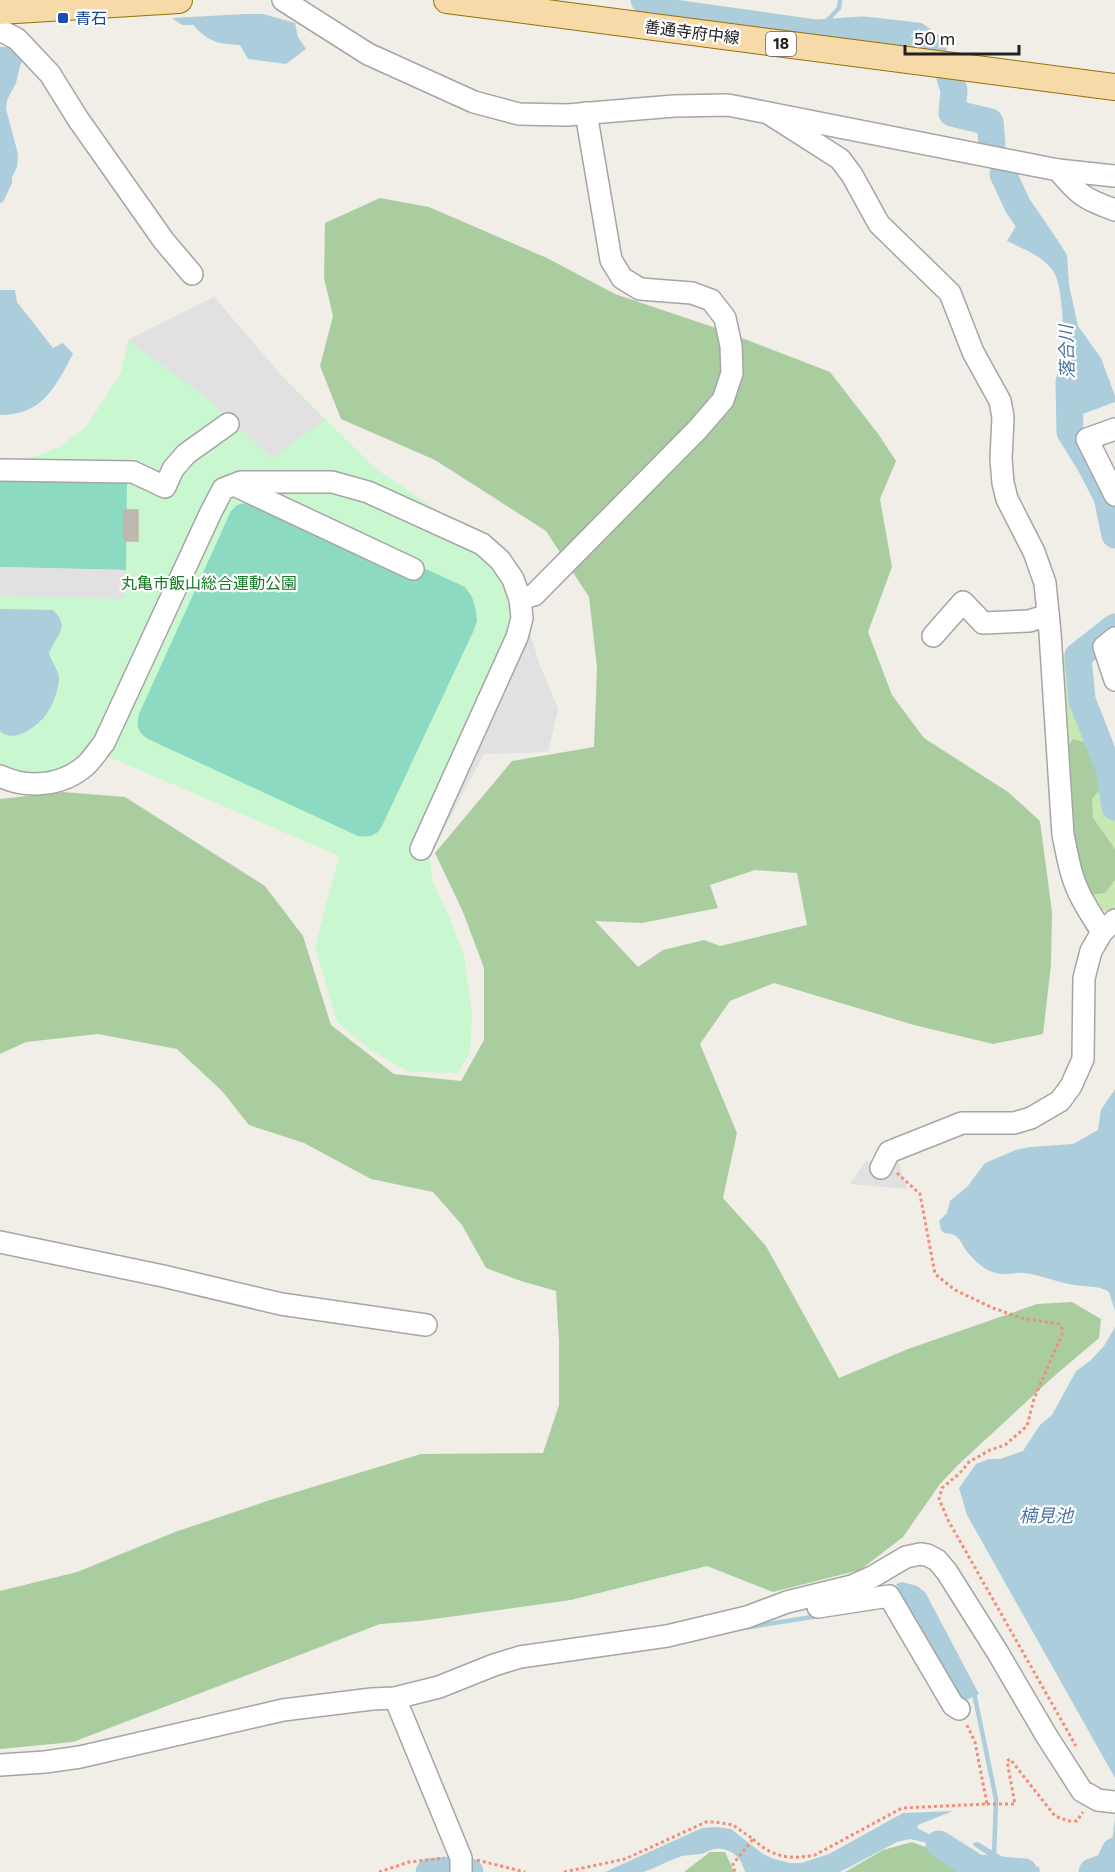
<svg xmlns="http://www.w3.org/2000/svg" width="1115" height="1872" viewBox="0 0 1115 1872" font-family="Commissioner,'Noto Sans JP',sans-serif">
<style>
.grass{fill:#c8e7b2}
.forest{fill:#aacda0;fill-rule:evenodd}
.park{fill:#c9f7d0}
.pitch{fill:#8cdac1}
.parking{fill:#e1e1e1}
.water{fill:#accddb}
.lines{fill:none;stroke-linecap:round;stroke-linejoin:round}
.stream{stroke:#accddb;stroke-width:4.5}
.river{stroke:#accddb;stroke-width:27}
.building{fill:#beb8b1;stroke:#c1b7ab;stroke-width:1.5}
.minor-casing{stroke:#a5a5a5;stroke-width:24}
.major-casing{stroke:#94700a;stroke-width:28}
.path{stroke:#f18d79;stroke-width:3;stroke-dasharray:3 3;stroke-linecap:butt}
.minor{stroke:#fff;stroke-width:21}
.major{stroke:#f6daa8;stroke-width:26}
.transit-dot{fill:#1a4fb4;stroke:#fff;stroke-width:2}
.labels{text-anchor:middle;stroke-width:4.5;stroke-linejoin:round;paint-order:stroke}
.shield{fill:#fff;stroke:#646464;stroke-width:1.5}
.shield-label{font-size:15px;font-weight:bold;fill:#212121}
.transit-label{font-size:16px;fill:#164399;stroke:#fff;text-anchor:start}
.street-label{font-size:16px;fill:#212121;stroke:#fff}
.park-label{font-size:16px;fill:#137a23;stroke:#fff}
.water-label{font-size:18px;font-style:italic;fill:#4f74a3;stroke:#fff}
</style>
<rect width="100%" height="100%" fill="#f1eee8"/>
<polygon class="grass" points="1061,655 1075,656 1078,700 1106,774 1115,819 1115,908 1109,913 1102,910 1088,900 1068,834"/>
<g class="forest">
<path d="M 380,198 L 429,207 L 547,258 L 615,294 L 713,327 L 830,372 L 879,435 L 896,461 L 880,499 L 892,567 L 868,632 L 892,695 L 924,738 L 1008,792 L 1040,821 L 1052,912 L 1051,965 L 1043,1034 L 993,1044 L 914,1025 L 774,983 L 730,1001 L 700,1044 L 737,1133 L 723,1198 L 766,1246 L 839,1378 L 908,1349 L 1037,1304 L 1072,1302 L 1101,1319 L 1099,1338 L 1052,1378 L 959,1464 L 940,1484 L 903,1537 L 860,1570 L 773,1592 L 707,1566 L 571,1600 L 420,1621 L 380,1624 L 73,1742 L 0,1749 L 0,1591 L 77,1572 L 175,1532 L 270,1500 L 421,1454 L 543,1453 L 559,1405 L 559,1342 L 556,1291 L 521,1281 L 486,1268 L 462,1225 L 433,1192 L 371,1179 L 304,1143 L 249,1125 L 222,1091 L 177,1049 L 98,1034 L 26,1042 L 0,1054 L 0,799 L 63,792 L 125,797 L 265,886 L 303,936 L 331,1025 L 394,1074 L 461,1081 L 484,1040 L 484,968 L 463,912 L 435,853 L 512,761 L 594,747 L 597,668 L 589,597 L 546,531 L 435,460 L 341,419 L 320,366 L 333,316 L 324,278 L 325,223 ZM 755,870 L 797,873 L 807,925 L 720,946 L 704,940 L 663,950 L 638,967 L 595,921 L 642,923 L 718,908 L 710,885 Z"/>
<polygon points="1073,739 1090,744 1102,787 1092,799 1093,818 1115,849 1115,880 1105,893 1089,895 1070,834 1068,747"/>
<polygon points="912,1842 939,1852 979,1872 845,1872 883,1850"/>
<polygon points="710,1852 725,1852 734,1872 684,1872"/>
</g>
<polygon class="park" points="214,297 282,376 376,469 438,511 490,538 517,564 528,584 532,613 531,636 540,666 558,709 548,752 484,754 429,858 433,883 451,921 464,955 472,1013 470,1053 458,1073 409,1072 370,1050 337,1022 315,947 339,856 107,756 91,773 0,786 0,459 29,459 59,447 86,427 121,373 128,340"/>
<g class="pitch">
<polygon points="0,475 127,478 126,570 0,567"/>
<path d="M 253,501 L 415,564 L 465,587 L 472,597 L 476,611 L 477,621 L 473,632 L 382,826 C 376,837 369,837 358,836 L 148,739 C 138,732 136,727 139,714 L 231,511 L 237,505 Z"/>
</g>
<g class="parking">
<polygon points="214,297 282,376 325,420 272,458 205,397 128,340"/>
<polygon points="0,567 126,570 124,599 0,596"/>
<polygon points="513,630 531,636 540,666 558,709 548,752 484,754 448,820 431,813"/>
<polygon points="893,1143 907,1189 850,1184 866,1161 872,1162 883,1145"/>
</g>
<g class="water">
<path d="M 245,14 L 263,14 L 295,23 L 298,37 L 306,49 L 286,64 L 248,59 L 240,45 C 217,44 209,42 193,25 L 182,25 L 172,18 Z"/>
<polygon points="0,47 6,47 26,53 20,66 16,83 7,100 6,109 18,154 17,167 12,177 12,183 3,202 0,203"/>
<path d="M 1028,206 L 1044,234 L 1057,239 L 1067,255 L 1069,285 L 1078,326 L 1101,358 L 1115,396 L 1115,402 L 1066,420 L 1064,409 C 1063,381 1067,289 1053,271 C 1043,256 1023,249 1007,241 Z"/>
<path d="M 0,290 L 15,290 L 17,302 L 53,348 L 63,343 L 73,354 C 55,387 43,415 0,415 Z"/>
<path d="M 0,609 L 53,610 C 72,629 55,635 49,654 C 52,662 60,673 59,680 C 58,691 52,708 45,716 C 35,728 13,744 0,731 Z"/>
<path d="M 1115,1089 L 1115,1311 L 1109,1292 C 1098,1285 1087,1287 1074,1285 C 1057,1282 1041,1275 1024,1273 C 1014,1272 1006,1276 996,1273 C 986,1271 977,1263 970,1255 C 959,1244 963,1234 944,1233 L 941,1230 L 939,1221 L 947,1213 L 950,1201 L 967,1187 L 985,1163 L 1016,1150 L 1030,1147 L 1073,1144 L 1098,1130 L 1101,1110 Z"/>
<polygon points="1115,1327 1115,1778 967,1515 959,1488 976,1464 989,1459 1000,1459 1023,1451 1040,1425 1052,1415 1076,1371 1090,1361 1104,1346"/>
<polygon points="902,1582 917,1586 925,1592 979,1694 960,1703 897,1598 901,1594 896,1584"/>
<path d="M 953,1811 L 918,1825 L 917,1828 L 957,1848 L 970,1862 L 968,1864 L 932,1844 L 910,1839 L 897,1842 L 840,1872 L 745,1872 C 741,1857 731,1847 714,1849 C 710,1850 705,1853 701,1854 C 694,1855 688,1855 682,1856 C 669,1860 656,1868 643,1872 C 632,1872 616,1872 605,1872 L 702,1828 L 716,1827 L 731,1829 L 763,1854 L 774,1859 L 790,1863 L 801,1863 L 829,1854 L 903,1813 Z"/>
<polygon points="1115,1818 1115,1870 1107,1872 1103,1865 1112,1843"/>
<path d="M 978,1842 C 992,1850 1008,1863 1024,1862 L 1026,1865 L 1039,1867 L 1040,1872 L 1000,1872 L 1000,1865 L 995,1860 L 974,1846 L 973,1843 Z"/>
</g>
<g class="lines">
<g class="stream">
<polyline points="816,33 839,8 840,0"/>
<polyline points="743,1628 818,1616"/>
<polyline points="974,1693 996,1799 994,1855"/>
</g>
<g class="river">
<polyline points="644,0 653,8 674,13 816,33 863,30 917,36 933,48"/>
<polyline points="950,78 954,90 952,113 990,122 992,145"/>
<polyline points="1003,174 1018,206 1044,244"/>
<polyline points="1069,382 1070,432 1091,466 1107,497 1115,535"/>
<polyline points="1115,627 1078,656 1082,700 1109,769 1115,807"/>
<polyline points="939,1844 977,1868 1024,1872"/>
<polyline points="429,1872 450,1870 470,1872"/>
<polyline points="1092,1872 1108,1866 1115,1851"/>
</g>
</g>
<rect class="building" x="124" y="510" width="14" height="31"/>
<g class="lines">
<g class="minor-casing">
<g id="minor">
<polyline points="283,0 368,54 474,102 519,114 567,115 674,106 728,105 1058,170 1115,176"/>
<polyline points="0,30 17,39 50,74 78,119 164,241 192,274"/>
<path d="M 768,113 L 840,159 L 852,175 L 879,224 L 950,293 L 973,352 L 1000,401 L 1003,417 L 1001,459 L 1003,483 L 1007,499 L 1034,552 L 1045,583 L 1050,633 L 1063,835 C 1067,852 1069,870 1076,886 C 1082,902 1093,917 1102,932 L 1115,920"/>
<path d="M 1058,170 C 1079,195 1084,199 1115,210"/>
<polyline points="1115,429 1087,439 1115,495"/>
<polyline points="0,470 133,472 165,487 173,469 186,454 228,424"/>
<polyline points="234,485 413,569"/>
<polyline points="520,599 534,595 697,430 723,400 732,373 731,346 725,318 711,300 692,293 640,289 622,278 611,260 586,113"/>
<polyline points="933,636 963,602 983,623 1029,621 1048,615"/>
<polyline points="1115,638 1104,647 1115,680"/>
<path d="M 0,776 C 27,789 62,786 85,766 C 92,760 98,750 104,743 L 211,512 L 223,489 L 241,482 L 332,482 L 368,492 L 482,544 L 500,560 L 513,579 L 520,599 L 522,618 L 517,637 L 421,849"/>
<polyline points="881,1168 889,1152 962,1123 1014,1123 1031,1118 1060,1101 1071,1086 1083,1059 1084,978 1091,951 1102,932"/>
<polyline points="0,1242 163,1276 281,1304 426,1325"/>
<polyline points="818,1607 889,1596 953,1705 959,1709"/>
<polyline points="395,1698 461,1858 461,1872"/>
<polyline points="0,1765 45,1762 80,1757 283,1710 372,1699 395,1698 439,1687 494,1665 520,1657 667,1636 747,1617 787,1602 852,1586 872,1577 906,1557 920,1554 927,1555 937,1560 947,1572 998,1653 1046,1735 1082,1791 1098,1800 1115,1802"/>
</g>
</g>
<g class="major-casing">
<g id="major">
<polyline points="447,0 1115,87"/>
<polyline points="0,11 179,0"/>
</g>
</g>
<g class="path">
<polyline points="897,1173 920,1194 935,1274 955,1290 993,1308 1021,1318 1059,1324 1062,1329 1062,1334 1034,1399 1027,1426 1005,1445 990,1450 969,1462 960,1473 942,1488 939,1499 948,1520 1076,1746"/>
<polyline points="987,1804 1015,1804 1007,1761 1010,1759 1055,1816 1068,1821 1077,1821 1083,1812"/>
<path d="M 753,1839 C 772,1857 789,1860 815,1855 L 902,1808 L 987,1804 L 975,1742 L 966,1723"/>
<polyline points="477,1860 525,1872"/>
<polyline points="379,1872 409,1862 444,1858"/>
<polyline points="564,1872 625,1859 706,1822 715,1822 733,1825 753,1839 733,1864 735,1872"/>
</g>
<use href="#minor" class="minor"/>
<use href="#major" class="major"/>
</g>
<rect class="transit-dot" x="57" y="12" width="12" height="12" rx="3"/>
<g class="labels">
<rect class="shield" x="766" y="32" width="30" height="24" rx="4.5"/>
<g class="shield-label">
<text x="781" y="49">18</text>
</g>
<g class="transit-label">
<text x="75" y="24">青石</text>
</g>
<g class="street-label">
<text transform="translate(692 32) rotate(7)" y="6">善通寺府中線</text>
</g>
<g class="park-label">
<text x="209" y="589">丸亀市飯山総合運動公園</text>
</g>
<g class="water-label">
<text transform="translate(1067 352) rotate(-92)" y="6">落合川</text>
<text x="1046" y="1522">楠見池</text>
</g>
</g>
<path d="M905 45v9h114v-9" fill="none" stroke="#212121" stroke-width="3"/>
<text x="914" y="45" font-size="18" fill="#212121" stroke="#ffffff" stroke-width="4.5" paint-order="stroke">50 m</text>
</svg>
